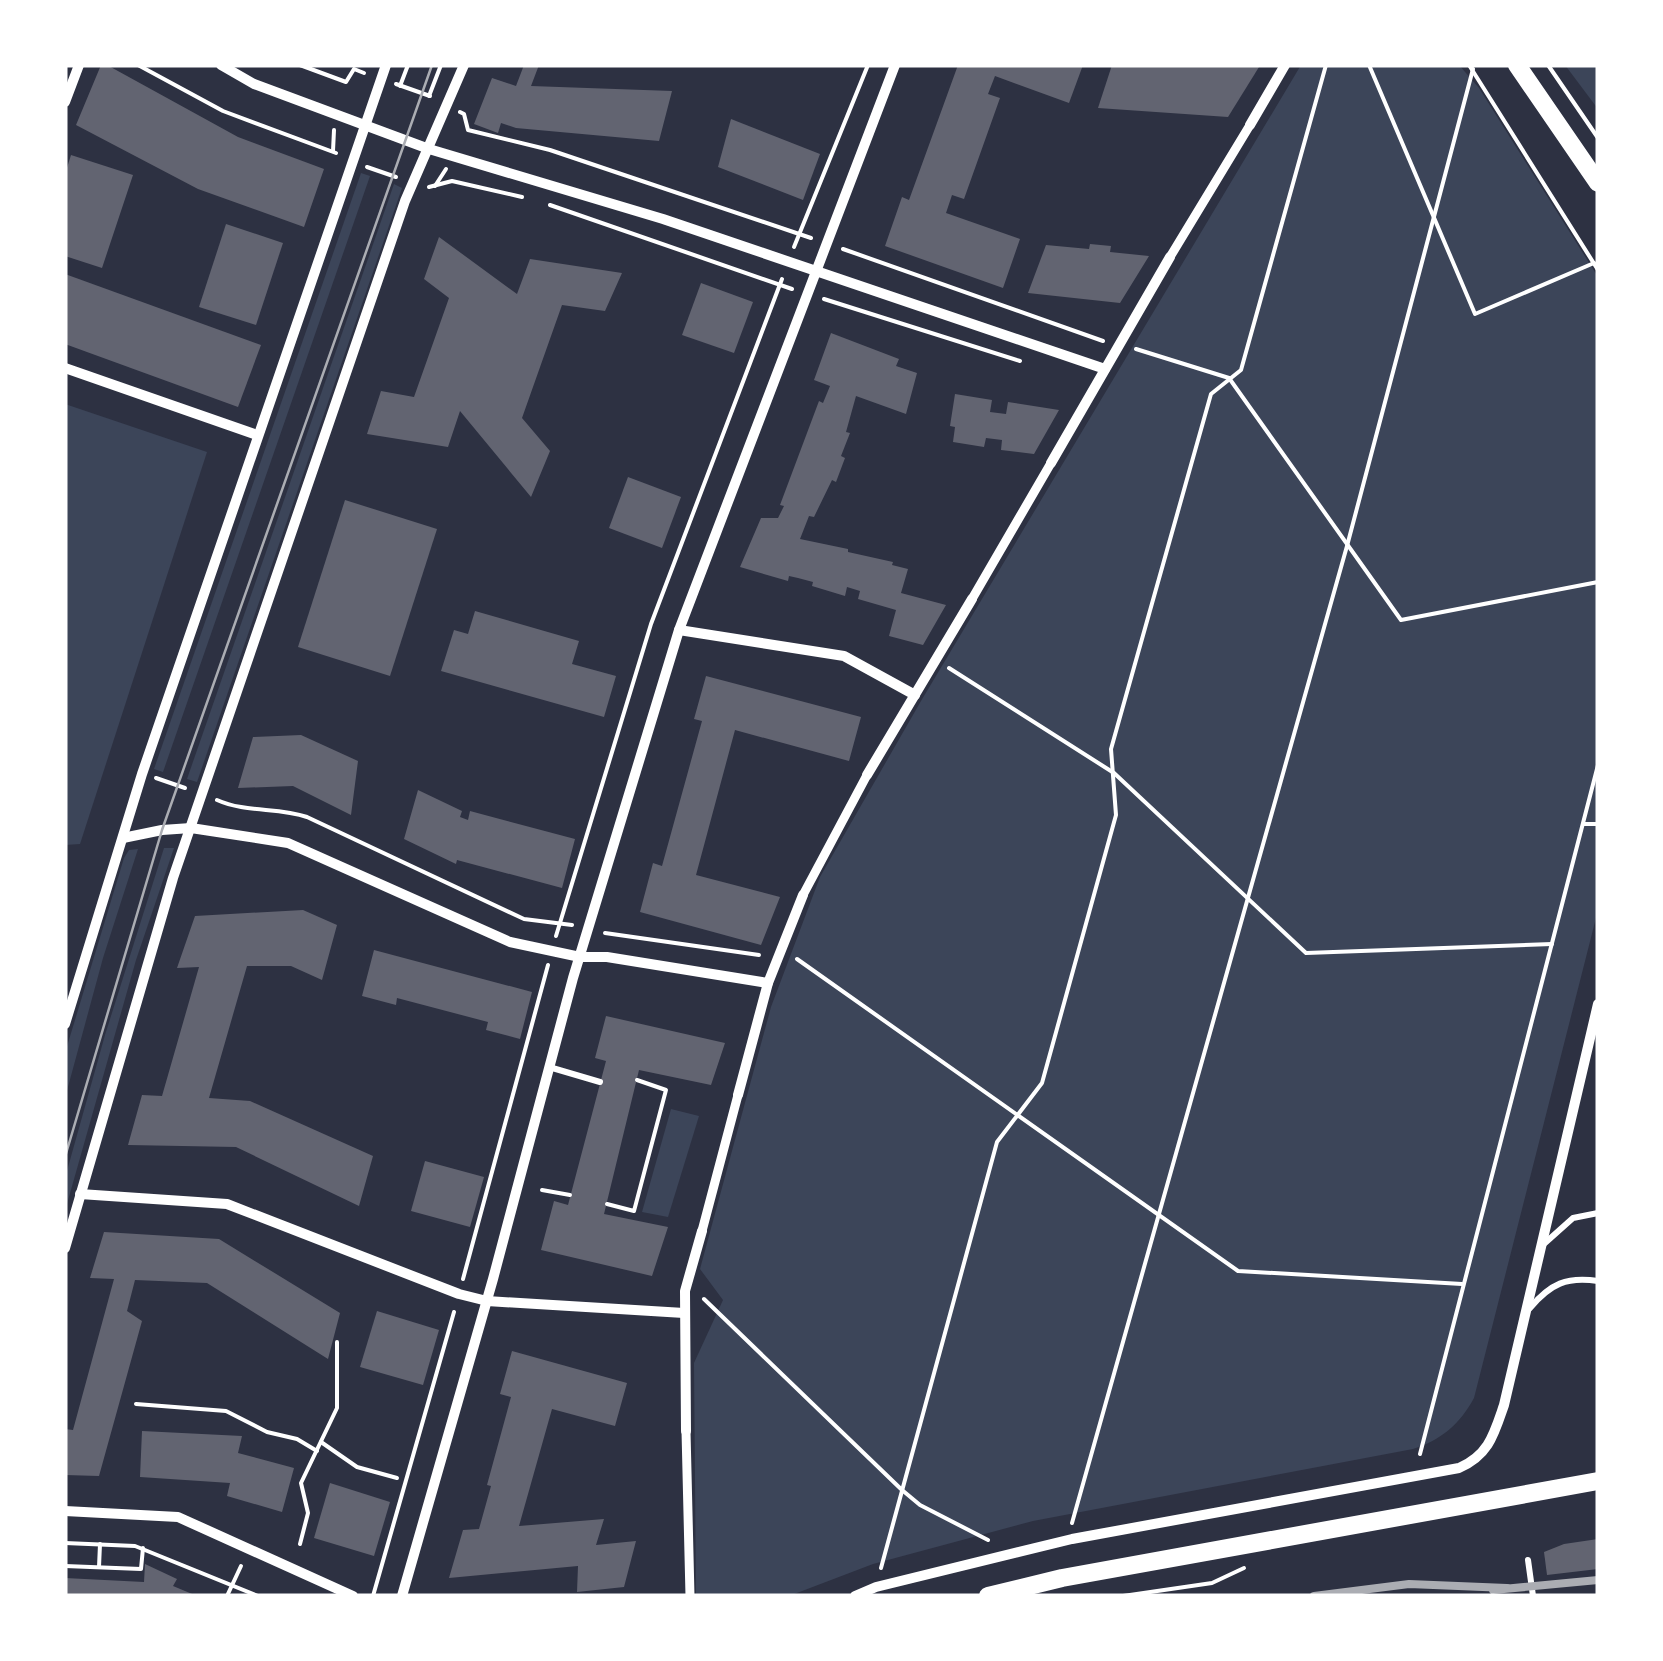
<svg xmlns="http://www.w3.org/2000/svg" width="1663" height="1661" viewBox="0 0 1663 1661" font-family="'Source Sans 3',sans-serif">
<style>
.green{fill:#3c4559}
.building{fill:#626471}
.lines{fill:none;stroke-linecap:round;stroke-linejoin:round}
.path{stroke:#fff;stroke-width:4}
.service{stroke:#fff;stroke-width:6}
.pedestrian{stroke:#fff;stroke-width:9}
.minor{stroke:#fff;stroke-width:10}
.secondary{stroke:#fff;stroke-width:18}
.tram{stroke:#abadb3;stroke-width:2.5}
.rail{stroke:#abadb3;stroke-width:8}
</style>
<rect width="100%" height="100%" fill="#2d3142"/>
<g class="green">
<path d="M 1301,65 L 1459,65 L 1479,88 L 1598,277 L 1598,910 L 1474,1398 C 1460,1424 1441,1440 1413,1449 L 1033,1521 L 873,1564 L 789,1596 L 696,1596 L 694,1363 L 723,1300 L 700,1269 L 771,1007 L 820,877 L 921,701 Z"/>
<polygon points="1565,65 1598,65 1598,109"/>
<polygon points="361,173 370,176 163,772 154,769"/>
<polygon points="394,184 402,188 197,782 187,779"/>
<polygon points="65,404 207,452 80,844 65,845"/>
<polygon points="164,848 174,848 136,960 65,1211 65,1178 105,1035"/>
<polygon points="138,849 103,958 65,1098 65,1053 124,858 129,850"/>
<polygon points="671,1109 699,1116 668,1217 642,1212"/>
</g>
<g class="building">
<polygon points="101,65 107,65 238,137 324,169 304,227 198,189 76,125"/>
<polygon points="524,65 539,65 531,86 672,91 659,141 516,128 501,123 498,133 474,124 492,78 516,86"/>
<polygon points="958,65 1083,65 1069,103 995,76 988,94 1000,98 964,199 952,195 946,213 1020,239 1003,288 885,246 902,197 909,200"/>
<polygon points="1112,65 1226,65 1259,67 1228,117 1098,108"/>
<polygon points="731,119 820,154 803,200 718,167"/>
<polygon points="71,155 133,175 102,268 65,256 65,174"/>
<polygon points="226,224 283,243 256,325 199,307"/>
<polygon points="439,237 517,294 530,259 622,273 605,311 562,305 522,418 550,451 531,497 460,411 448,447 367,434 381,391 414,397 449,298 424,279"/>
<polygon points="1090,244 1111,246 1110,252 1149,256 1120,303 1028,293 1046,245 1089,249"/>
<polygon points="65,274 261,345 238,407 65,344"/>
<polygon points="701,283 753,302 734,353 682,335"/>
<polygon points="831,333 899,359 896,366 917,373 906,414 856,396 846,432 850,433 841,456 845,458 836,482 832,480 814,517 809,516 800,539 848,549 848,552 893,562 892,565 908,569 901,593 946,605 923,645 889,636 896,610 858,599 860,591 847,587 845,596 812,586 813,582 798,578 789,576 788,581 740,567 761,518 778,518 784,506 780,505 819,401 823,403 830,386 814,380"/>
<polygon points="955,394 992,400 990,412 1006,414 1008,402 1059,410 1034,454 1001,450 1002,440 986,438 984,447 953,442 955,427 950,426"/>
<polygon points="628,477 681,497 662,548 609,528"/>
<polygon points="345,500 437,529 390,676 298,647"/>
<polygon points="475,611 579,641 572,664 616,676 604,717 441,671 454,630 468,634"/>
<polygon points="706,676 861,717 849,761 735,730 696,875 780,897 761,945 640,912 653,863 662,866 702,721 694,719"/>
<polygon points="301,735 358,761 351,815 293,786 238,788 253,737"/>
<polygon points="418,790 462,811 460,817 468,820 470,811 575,839 562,888 457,860 456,864 404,839"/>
<polygon points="303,910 337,925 322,980 291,966 247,966 209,1098 250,1101 373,1156 359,1206 236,1147 128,1145 142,1095 162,1096 199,967 177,968 195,916"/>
<polygon points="374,950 532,992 520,1039 486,1030 488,1022 397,998 396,1005 362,996"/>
<polygon points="606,1016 725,1043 711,1085 639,1070 604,1214 668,1227 652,1276 541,1250 554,1201 568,1205 606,1061 595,1058"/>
<polygon points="425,1161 484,1177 470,1227 411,1211"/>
<polygon points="104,1232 219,1239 340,1313 328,1359 207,1283 135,1280 127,1311 142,1321 99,1476 65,1475 65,1429 73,1430 114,1279 90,1278"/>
<polygon points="377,1311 439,1330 423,1385 360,1367"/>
<polygon points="512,1351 627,1383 615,1426 552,1409 519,1526 604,1519 596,1545 636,1541 624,1587 577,1592 578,1566 449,1578 463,1530 479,1529 491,1486 487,1485 511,1397 500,1394"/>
<polygon points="142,1431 242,1436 238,1453 294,1468 282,1512 227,1496 230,1483 140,1477"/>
<polygon points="330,1483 390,1502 374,1556 314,1538"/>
<polygon points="1598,1539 1598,1569 1547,1575 1544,1552 1564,1544"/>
<polygon points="145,1564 177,1579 173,1586 197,1596 65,1596 65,1578 144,1582"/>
</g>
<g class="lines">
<g class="path">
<polyline points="138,65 223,111 336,153"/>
<polyline points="300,65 346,82 354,69 364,73"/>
<polyline points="1369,65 1475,314 1594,263"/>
<polyline points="1469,65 1598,270"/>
<polyline points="1548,65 1598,138"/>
<polyline points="396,84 430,96"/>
<polyline points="400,86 408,65"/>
<polyline points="429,96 441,65"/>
<polyline points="460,112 464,114 468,130 550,150 811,238"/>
<polyline points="333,151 334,130"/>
<polyline points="367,167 396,177"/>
<polyline points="435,186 446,169"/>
<polyline points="429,187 452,181 522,197"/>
<polyline points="550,205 792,289"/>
<polyline points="794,247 868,65"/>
<polyline points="843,249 1103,341"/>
<polyline points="824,299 1020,361"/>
<polyline points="1136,349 1229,378 1401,620 1598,582"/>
<polyline points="949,668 1114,773 1306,953 1552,944"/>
<polyline points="156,778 185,788"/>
<path d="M 217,800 C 246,813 278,807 307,817 L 524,919 L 572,925"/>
<polyline points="1584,824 1598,824"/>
<polyline points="605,933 759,955"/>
<polyline points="556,936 651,624 782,279"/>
<polyline points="797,959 1238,1271 1462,1284"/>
<polyline points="542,1190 570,1195"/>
<polyline points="607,1204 634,1211 666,1090 637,1080"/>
<polyline points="463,1279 548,965"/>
<polyline points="704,1299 902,1490 920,1505 988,1540"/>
<polyline points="136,1404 226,1411 267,1432 297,1439 317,1451"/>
<polyline points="321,1442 357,1467 397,1478"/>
<polyline points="1420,1454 1598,765"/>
<polyline points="1072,1523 1347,546 1473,69"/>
<polyline points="65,1543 135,1546 258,1596"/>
<polyline points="300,1544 308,1513 301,1483 337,1408 337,1342"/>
<polyline points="65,1566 141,1569 143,1548"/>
<polyline points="99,1567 100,1544"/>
<polyline points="881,1568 997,1142 1042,1083 1116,815 1111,749 1211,394 1241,370 1326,65"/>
<polyline points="227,1596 241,1566"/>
<polyline points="373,1596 454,1312"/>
<polyline points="1123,1596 1212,1583 1244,1568"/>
</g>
<g class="service">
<polyline points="549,1067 600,1082"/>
<polyline points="1545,1243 1573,1218 1598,1213"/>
<path d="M 1530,1308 C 1550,1284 1567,1276 1598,1281"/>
<polyline points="1528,1560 1533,1596"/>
</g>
<g class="pedestrian">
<polyline points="1170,257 1250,125"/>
<polyline points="972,599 1051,463"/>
<polyline points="803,895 867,775"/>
<polyline points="702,1231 738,1095"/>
<polyline points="686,1431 690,1596"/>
</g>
<g class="minor">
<polyline points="221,65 254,84 429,149 663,219 1105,369"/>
<polyline points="65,102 79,65"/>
<polyline points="1250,125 1285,65"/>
<polyline points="65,368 257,435"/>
<polyline points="1051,463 1170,257"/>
<polyline points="679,630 844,656 915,695"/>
<polyline points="867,775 972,599"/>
<polyline points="123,838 162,830 191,828 288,843 510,942 580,957 607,957 768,983"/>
<polyline points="65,1024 142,774 386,65"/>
<polyline points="738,1095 768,983 803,895"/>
<polyline points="80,1194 227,1204 459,1294 487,1301 684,1313"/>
<polyline points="65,1248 173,878 405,201 464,65"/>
<polyline points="686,1431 685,1291 702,1231"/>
<polyline points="65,1511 178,1517 353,1596"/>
<polyline points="402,1596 493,1279 573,978 679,630 895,65"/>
<path d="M 855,1596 L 876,1587 L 1072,1539 L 1459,1468 C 1489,1455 1494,1434 1504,1405 L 1598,1004"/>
</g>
<g class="secondary">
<polyline points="1517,65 1598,183"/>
<polyline points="988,1596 1062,1578 1598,1481"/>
</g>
<polyline class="tram" points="65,1157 162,830 432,65"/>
<g class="rail">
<polyline points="1493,1590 1598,1580"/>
<polyline points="1314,1596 1409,1584 1507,1588"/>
</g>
</g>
<rect width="1663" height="1661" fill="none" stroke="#ffffff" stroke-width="135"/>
</svg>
